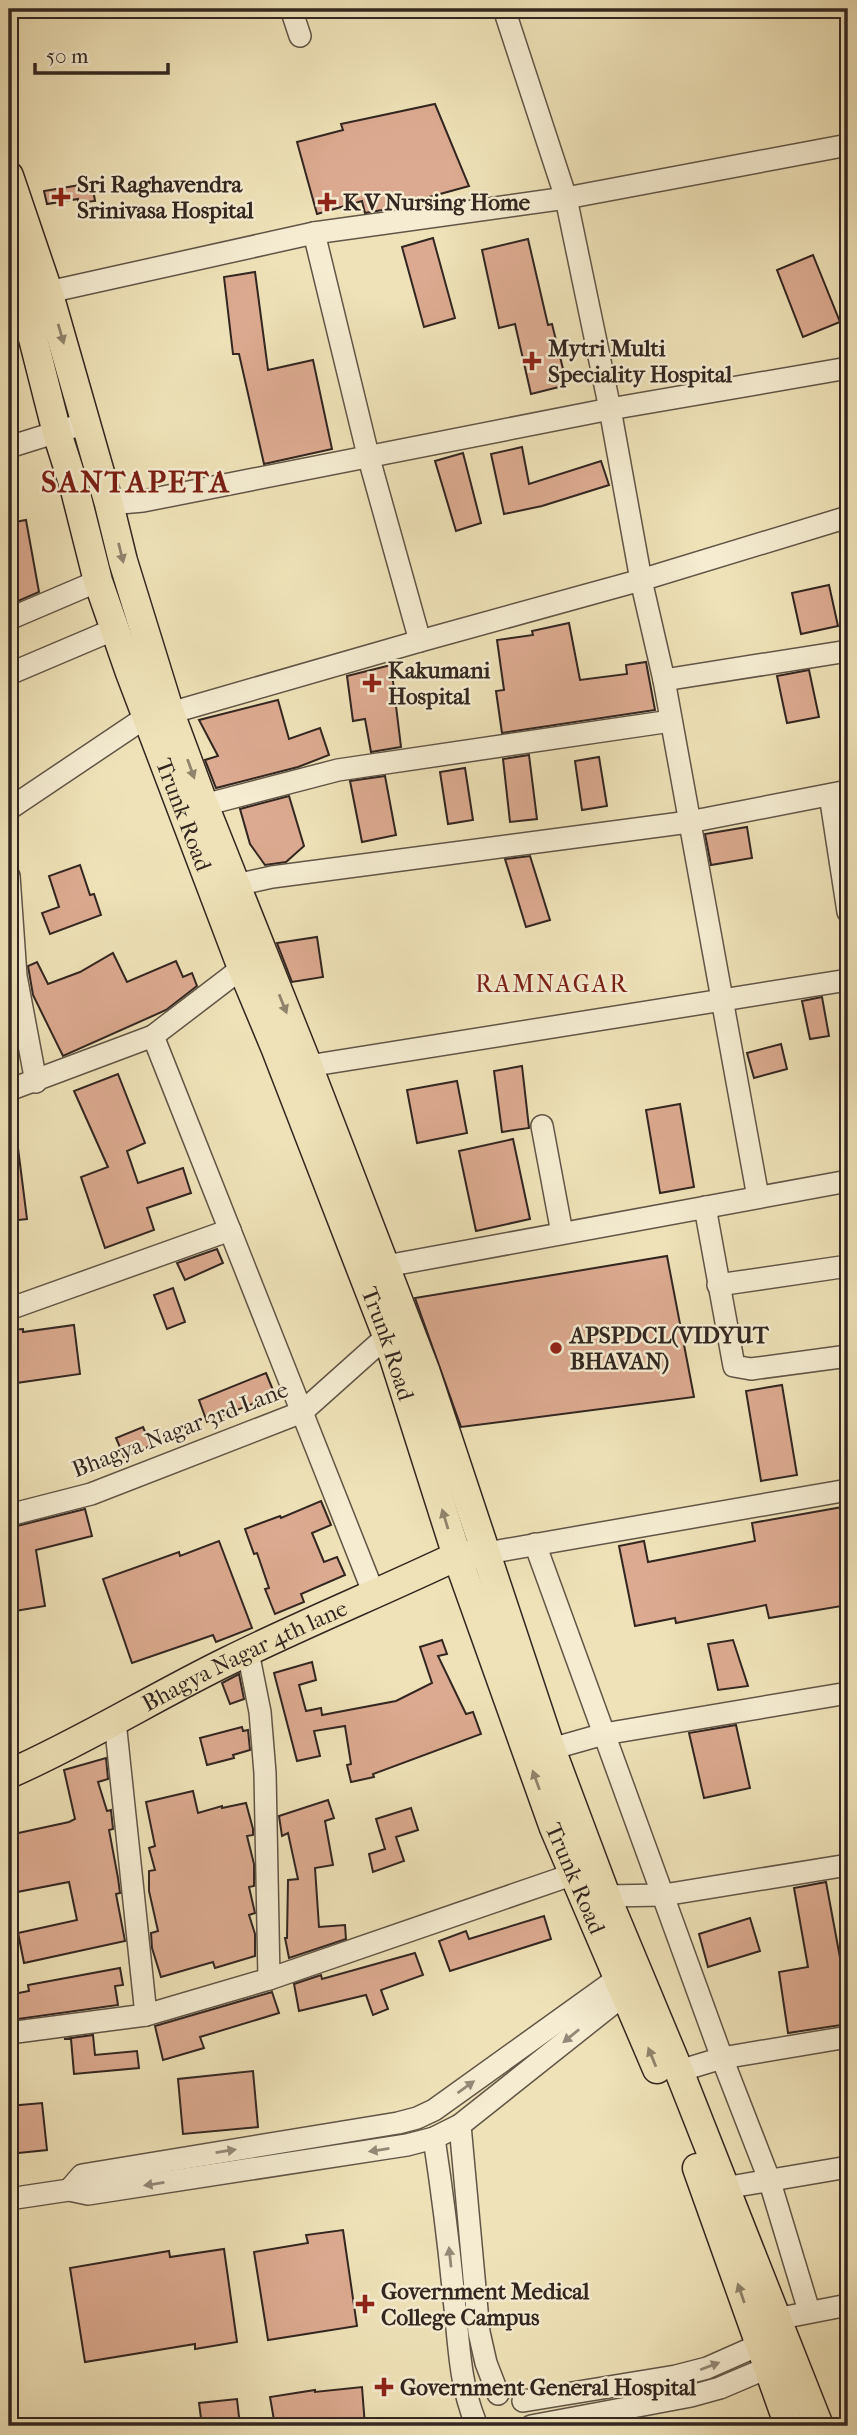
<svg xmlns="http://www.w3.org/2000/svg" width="857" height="2435" font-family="'IM FELL French Canon',serif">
<rect width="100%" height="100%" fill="#efe2b8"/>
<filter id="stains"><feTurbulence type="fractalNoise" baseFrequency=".00286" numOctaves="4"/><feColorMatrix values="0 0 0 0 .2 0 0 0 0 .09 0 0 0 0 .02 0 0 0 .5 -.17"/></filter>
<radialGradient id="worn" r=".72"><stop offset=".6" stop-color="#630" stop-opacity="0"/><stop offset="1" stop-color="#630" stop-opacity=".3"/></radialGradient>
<g fill="#dcaa90" stroke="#322620" stroke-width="2">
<path d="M435,104L469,186L382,210L365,213L362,201L317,214L297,142L343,130L341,124Z"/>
<path d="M92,183L95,201L78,203V199L47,204L44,191Z"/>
<path d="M433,238L455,318L424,327L402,247Z"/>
<path d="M528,239L548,325L552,324L567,385L531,394L515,324L499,328L482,250Z"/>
<path d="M813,255L840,322L803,337L777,270Z"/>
<path d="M255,272L268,370L313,360L332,449L264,464L239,354H233L224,277Z"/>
<path d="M522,447L529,484L601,461L609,485L542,506L504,514L491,454Z"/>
<path d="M463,453L481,523L456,531L435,461Z"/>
<path d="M26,520L39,592L9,605V523Z"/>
<path d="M829,585L838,626L801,634L792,593Z"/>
<path d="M569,623L580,680L627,674L626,665L646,662L655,710L502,733L496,691L504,690L497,640L533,635L532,631Z"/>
<path d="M391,665L401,747L371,752L365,719L353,721L347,676Z"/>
<path d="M809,670L819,717L787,723L777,676Z"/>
<path d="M278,700L289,739L320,728L329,755L298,767L216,788L205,760L218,756L199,720Z"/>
<path d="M529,755L537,819L510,822L503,759Z"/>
<path d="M599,757L607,806L582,810L575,761Z"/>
<path d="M465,768L473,820L448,824L440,772Z"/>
<path d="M385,776L396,835L362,842L350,781Z"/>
<path d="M289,796L304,846L286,862L265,865L250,844L240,809Z"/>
<path d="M747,827L752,858L711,865L705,834Z"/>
<path d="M530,856L550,920L526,927L505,859Z"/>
<path d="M80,865L90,895L94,894L101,915L50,934L42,913L59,907L49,876Z"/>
<path d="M317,937L323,977L292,982L277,943Z"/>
<path d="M113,953L127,982L176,961L183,977L192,973L197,986L166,1010L63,1056L33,995L28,966L37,962L48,984L80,972Z"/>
<path d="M822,997L829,1036L810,1039L802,1001Z"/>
<path d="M781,1044L787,1069L754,1078L747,1053Z"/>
<path d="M522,1066L529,1128L502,1132L494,1071Z"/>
<path d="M118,1074L145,1143L127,1151L138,1183L183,1168L191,1193L147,1208L154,1230L105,1248L81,1177L108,1167L74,1091Z"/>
<path d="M457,1081L467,1133L417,1143L407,1090Z"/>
<path d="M680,1104L694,1187L660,1193L646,1110Z"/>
<path d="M513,1139L530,1219L476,1231L459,1151Z"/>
<path d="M9,1148H18L27,1219L9,1221Z"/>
<path d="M217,1249L223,1263L185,1280L177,1263Z"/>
<path d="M667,1256L694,1397L461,1427L415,1298Z"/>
<path d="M173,1288L185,1322L167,1329L154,1295Z"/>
<path d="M74,1325L80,1374L9,1384V1330L23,1329V1332Z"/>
<path d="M266,1373L275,1395L207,1422L199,1400Z"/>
<path d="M782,1385L797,1475L761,1481L746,1391Z"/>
<path d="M143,1427L151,1446L124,1457L116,1438Z"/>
<path d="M321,1501L331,1525L312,1533L324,1562L337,1557L345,1575L301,1594L304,1602L275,1614L265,1589L269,1588L257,1553L254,1554L245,1529L280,1516L281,1518Z"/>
<path d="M848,1506V1605L769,1618L766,1605L676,1623L675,1618L635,1626L619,1546L644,1541L648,1562L755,1541L752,1523Z"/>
<path d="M85,1509L92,1536L36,1550L45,1606L9,1612V1528Z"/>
<path d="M219,1541L252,1628L216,1642L213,1635L132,1663L103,1579L179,1552L180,1556Z"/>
<path d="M442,1640L447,1654L438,1656L466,1714L473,1712L481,1734L373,1774L374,1777L351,1782L347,1765L351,1764L345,1726L314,1731L320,1756L297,1761L274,1673L312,1662L316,1680L299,1685L306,1711L321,1708L322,1715L396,1701L432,1683L420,1647Z"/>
<path d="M733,1640L748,1686L718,1690L708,1644Z"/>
<path d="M239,1674L244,1699L230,1704L222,1683Z"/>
<path d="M736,1725L750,1788L704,1798L689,1733Z"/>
<path d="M242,1727L243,1731L248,1730L250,1750L233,1755L234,1758L207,1765L200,1738Z"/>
<path d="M106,1758L108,1779L98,1782L107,1811L111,1810L113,1829L109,1830L118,1878L120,1893L116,1894L125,1941L24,1963L18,1933L77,1920L69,1882L17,1892L12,1873L17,1871L9,1835L69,1822L75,1819L64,1770Z"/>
<path d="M193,1791L198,1813L222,1806V1808L246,1803L253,1829V1835L247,1836L254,1864V1886L249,1887L255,1913L249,1915L255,1934V1956L215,1968L213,1962L161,1977L152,1948L151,1933L158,1931L149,1891V1871L155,1870L149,1848L155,1846L146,1802Z"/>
<path d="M328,1800L334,1818L325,1821L333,1865L315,1868L319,1927L345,1925L346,1939L289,1958L285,1938H287L288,1880L298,1879L288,1833L282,1836L279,1816Z"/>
<path d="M411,1808L418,1830L396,1837L404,1861L373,1872L369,1854L385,1849L376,1819Z"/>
<path d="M826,1882L841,1963L848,1962V2024L788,2033L779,1972L808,1967L794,1888Z"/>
<path d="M544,1916L551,1939L450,1971L439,1941L466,1931L469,1939Z"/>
<path d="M750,1918L760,1951L708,1967L699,1934Z"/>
<path d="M415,1953L423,1975L381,1990L388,2009L373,2015L366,1995L299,2011L294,1984L321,1975L322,1979Z"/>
<path d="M120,1968L123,1985L115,1986L118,2005L18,2019L13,1994L29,1991L28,1985Z"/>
<path d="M272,1992L279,2013L200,2037L204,2048L163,2060L155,2026Z"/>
<path d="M93,2035L95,2055L137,2051L139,2068L74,2074L71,2039H64Z"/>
<path d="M253,2071L258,2127L183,2134L178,2079Z"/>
<path d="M42,2103L47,2150L9,2154V2106Z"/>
<path d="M343,2230L357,2326L268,2340L254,2252L308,2243L306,2235Z"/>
<path d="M224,2249L237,2342L195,2349V2344L85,2362L70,2268L169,2251L170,2257Z"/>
<path d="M362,2387L365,2426H275L270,2397L315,2390V2392Z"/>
<path d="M237,2399L240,2426H202L199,2403Z"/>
</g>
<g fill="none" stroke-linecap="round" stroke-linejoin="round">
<defs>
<g id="minor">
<path d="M291,9L300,36"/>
<path d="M504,9L566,198L610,409L641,580L664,680L758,1197"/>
<path d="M314,233L368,455L420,641"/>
<path d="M35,295L314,233L566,198L848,145"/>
<path d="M9,447L86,423"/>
<path d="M109,504L143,501L610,409L848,368"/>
<path d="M9,619L98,581"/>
<path d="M9,674L115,629"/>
<path d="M664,680L848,651"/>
<path d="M170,713L420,641L641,580L848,517"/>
<path d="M830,795L848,912"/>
<path d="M204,805L338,770L671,721"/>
<path d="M9,809L146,717"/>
<path d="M9,876L16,976L36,1082"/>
<path d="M236,885L272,877L689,822L848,791"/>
<path d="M153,1036L374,1594"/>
<path d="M308,1066L848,980"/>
<path d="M9,1090L153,1036L242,968L254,964"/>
<path d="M542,1126L562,1233"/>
<path d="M705,1207L734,1366L751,1369L848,1356"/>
<path d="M386,1266L848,1181"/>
<path d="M718,1285L848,1266"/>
<path d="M9,1309L230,1230"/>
<path d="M9,1515L91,1494L302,1412L387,1336"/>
<path d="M535,1544L722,2058L769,2179L809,2311"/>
<path d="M487,1553L848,1490"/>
<path d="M248,1652L260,1712L265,1773L269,1979"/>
<path d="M115,1721L146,2015"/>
<path d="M551,1749L604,1734L848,1693"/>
<path d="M606,1896L664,1895L848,1865"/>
<path d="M9,2033L146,2015L269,1979L574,1874"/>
<path d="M679,2071L722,2058L848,2037"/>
<path d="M460,2125L479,2332L486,2363L498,2394"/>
<path d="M434,2138C442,2191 449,2245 454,2299C459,2340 459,2382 475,2421"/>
<path d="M724,2188L848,2167"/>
<path d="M69,2190L82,2175L398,2123L417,2118L434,2110L618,1978"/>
<path d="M9,2199L69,2190L88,2194L407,2145L434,2138L460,2125L625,1994"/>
<path d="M776,2319L848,2305"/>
<path d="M523,2401L676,2376L707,2368L759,2345"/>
<path d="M531,2426L691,2396L720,2388L767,2368"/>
</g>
<g id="major">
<path d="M9,176L48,291L109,504L123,561L170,713L204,805L308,1066L425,1370L551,1749L606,1896L679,2071L819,2426"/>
<path id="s1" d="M9,254L23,299L57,433L74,486L98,581L129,670L242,968L275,1047L387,1336L457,1556L554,1828L657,2069"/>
<path id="s2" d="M9,1774C84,1741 154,1697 228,1661C303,1624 381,1592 457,1556L473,1555"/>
<path d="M697,2168L789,2426"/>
</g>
</defs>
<use href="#minor" stroke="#615546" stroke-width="24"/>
<use href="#major" stroke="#322620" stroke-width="31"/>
<use href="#minor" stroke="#f5ecd1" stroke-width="21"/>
<use href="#major" stroke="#efe2b8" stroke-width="28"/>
</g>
<defs><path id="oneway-solid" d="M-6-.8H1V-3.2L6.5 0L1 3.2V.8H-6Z" transform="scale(1.75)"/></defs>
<g fill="#90846c">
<use href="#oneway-solid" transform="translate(61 334) rotate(74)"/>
<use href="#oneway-solid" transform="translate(121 553) rotate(76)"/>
<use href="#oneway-solid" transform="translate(191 769) rotate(70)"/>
<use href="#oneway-solid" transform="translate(283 1004) rotate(68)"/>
<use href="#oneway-solid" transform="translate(445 1519) rotate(-107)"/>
<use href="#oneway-solid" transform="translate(536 1780) rotate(-110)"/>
<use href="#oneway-solid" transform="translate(652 2057) rotate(-112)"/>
<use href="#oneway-solid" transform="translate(741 2293) rotate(-109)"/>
</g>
<g fill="#948978">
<use href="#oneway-solid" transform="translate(571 2036) rotate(141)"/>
<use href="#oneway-solid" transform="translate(466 2087) rotate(-36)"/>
<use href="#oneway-solid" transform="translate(379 2150) rotate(171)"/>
<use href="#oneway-solid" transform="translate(226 2151) rotate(-9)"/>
<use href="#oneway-solid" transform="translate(154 2184) rotate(171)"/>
<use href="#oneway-solid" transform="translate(450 2257) rotate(-96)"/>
<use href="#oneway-solid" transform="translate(710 2366) rotate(-21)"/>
</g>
<g fill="#8f2418" stroke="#f5ecd1" stroke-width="2.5">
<path d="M57.5 186.5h7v7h7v7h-7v7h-7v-7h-7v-7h7z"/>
<path d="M323.5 191.5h7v7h7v7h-7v7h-7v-7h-7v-7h7z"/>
<path d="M528.5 350.5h7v7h7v7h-7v7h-7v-7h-7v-7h7z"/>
<path d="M368.5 672.5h7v7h7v7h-7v7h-7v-7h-7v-7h7z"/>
<circle cx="556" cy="1348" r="7"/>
<path d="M361.5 2293.5h7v7h7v7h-7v7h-7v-7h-7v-7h7z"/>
<path d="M380.5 2376.5h7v7h7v7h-7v7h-7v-7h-7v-7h7z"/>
</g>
<g text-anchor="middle" stroke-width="5" stroke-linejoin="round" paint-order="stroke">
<g font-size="23" font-weight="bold" fill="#322620" stroke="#f5ecd1" text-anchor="start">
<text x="77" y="192">Sri Raghavendra<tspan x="77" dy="26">Srinivasa Hospital</tspan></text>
<text x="343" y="210">K V Nursing Home</text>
<text x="548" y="356">Mytri Multi<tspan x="548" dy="26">Speciality Hospital</tspan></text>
<text x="388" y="678">Kakumani<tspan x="388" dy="26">Hospital</tspan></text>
<text x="570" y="1343">APSPDCL(VIDYUT<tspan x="570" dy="26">BHAVAN)</tspan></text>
<text x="381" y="2299">Government Medical<tspan x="381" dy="26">College Campus</tspan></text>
<text x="400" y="2395">Government General Hospital</text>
</g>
<g font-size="23" fill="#322620" stroke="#f5ecd1">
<text dy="8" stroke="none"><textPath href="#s1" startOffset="588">Trunk Road</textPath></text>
<text dy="8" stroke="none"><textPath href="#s1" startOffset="1155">Trunk Road</textPath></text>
<text transform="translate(180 1429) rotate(-21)" y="8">Bhagya Nagar 3rd Lane</text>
<text dy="8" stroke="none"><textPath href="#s2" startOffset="264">Bhagya Nagar 4th lane</textPath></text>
<text dy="8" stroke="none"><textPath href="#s1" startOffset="1722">Trunk Road</textPath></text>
</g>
<g font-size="24" letter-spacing="2" fill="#7a1f14" stroke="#f5ecd1">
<text x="552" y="992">RAMNAGAR</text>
</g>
<g font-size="30" font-weight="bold" letter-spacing="2" fill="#7a1f14" stroke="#f5ecd1">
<text x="136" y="492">SANTAPETA</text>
</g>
</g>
<rect width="857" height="2435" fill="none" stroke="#efe2b8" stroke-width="35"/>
<rect x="10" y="10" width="836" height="2414" fill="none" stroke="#322620" stroke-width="3.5"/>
<rect x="18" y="18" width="822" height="2400" fill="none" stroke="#322620" stroke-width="2"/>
<path d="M35 63v10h133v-10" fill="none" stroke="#322620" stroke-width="3.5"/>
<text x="46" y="63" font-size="21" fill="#322620" stroke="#f5ecd1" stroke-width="5" paint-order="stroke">50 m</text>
<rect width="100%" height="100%" filter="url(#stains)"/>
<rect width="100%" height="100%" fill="url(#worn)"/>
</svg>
